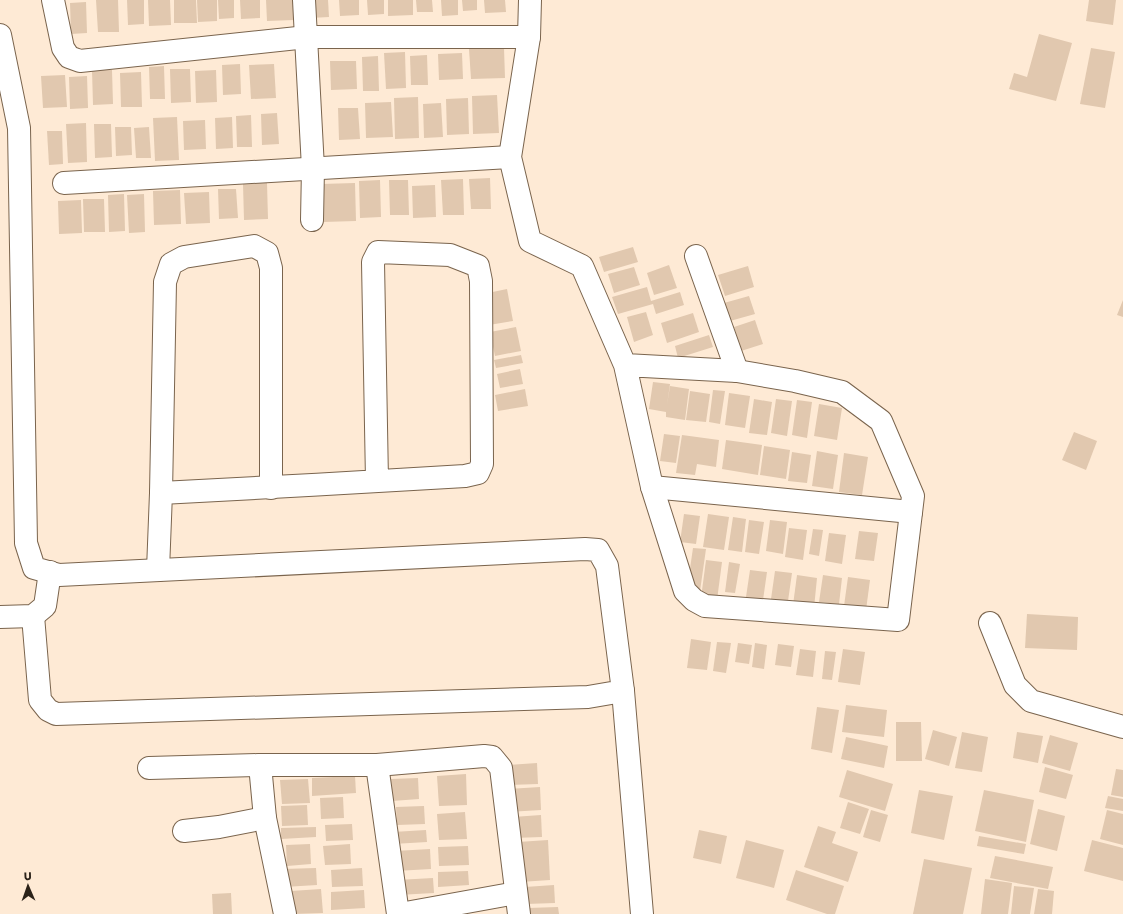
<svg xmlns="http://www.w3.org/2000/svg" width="1123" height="914" font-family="Poppins,sans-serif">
<rect width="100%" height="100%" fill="#feead5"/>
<g fill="#e1c8af">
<path d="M96,0H118L119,32H98Z"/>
<path d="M127,0H144V24L128,25Z"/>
<path d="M148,0H170L171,25L149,26Z"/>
<path d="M174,0H196L197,23H174Z"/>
<path d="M197,0H217V21L198,22Z"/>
<path d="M218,0H234V18L219,19Z"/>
<path d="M240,0H260V18L241,19Z"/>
<path d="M266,0H293L294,20L267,21Z"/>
<path d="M309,0H328L329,17L310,18Z"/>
<path d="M339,0H359V15L340,16Z"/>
<path d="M367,0H384V14L368,15Z"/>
<path d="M388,0H413V15L388,16Z"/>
<path d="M416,0H432L433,12H417Z"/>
<path d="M441,0H458V15L442,16Z"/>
<path d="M462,0H477V10L463,11Z"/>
<path d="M484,0H505L506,12L485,13Z"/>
<path d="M1089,0H1116L1113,25L1086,21Z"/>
<path d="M86,2L87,33L71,34L70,3Z"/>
<path d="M1039,34L1072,43L1056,101L1009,89L1014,73L1027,77Z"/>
<path d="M504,48L505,78L471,79L469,49Z"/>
<path d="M1091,48L1115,52L1105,108L1080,104Z"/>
<path d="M405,52L406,88L386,89L384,53Z"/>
<path d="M462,53L463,79L439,80L438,54Z"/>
<path d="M427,55L428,85H411L410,56Z"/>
<path d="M378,56L379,91H363L362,57Z"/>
<path d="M330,61H356L357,89L331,90Z"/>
<path d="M240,64L241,94L223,95L222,65Z"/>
<path d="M274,64L276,98L251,99L249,65Z"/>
<path d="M164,66L165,99H150L149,67Z"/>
<path d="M170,69H190L191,102L171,103Z"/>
<path d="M92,70H112L113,104L93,105Z"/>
<path d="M216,70L217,102L196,103L195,71Z"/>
<path d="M141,72L142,107H121L120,73Z"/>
<path d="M65,75L67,107L43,108L41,76Z"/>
<path d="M87,76L88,108L70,109L69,77Z"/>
<path d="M497,95L499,133L473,134L472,96Z"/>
<path d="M418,97L419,138L395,139L394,98Z"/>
<path d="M468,98L469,134L447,135L446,99Z"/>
<path d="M391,102L393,137L366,138L365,103Z"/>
<path d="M441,103L443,137L424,138L423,104Z"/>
<path d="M338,108H358L360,139L339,140Z"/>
<path d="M277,113L279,144L262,145L261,114Z"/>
<path d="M251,115L252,147H237L236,116Z"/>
<path d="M177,117L179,160L155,161L153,118Z"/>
<path d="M232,117L233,148L216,149L215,118Z"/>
<path d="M205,120L206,149L184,150L183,121Z"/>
<path d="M86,123L87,162L68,163L66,124Z"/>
<path d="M94,124H111L112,157L95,158Z"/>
<path d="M115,127H131L132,155L116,156Z"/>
<path d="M149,127L151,158H136L134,128Z"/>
<path d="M47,131H62L63,164L49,165Z"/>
<path d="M490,178L491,209H471L469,179Z"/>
<path d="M463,179L464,215H443L441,180Z"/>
<path d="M380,180L381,217L360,218L359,181Z"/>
<path d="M389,180H408L409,215H390Z"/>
<path d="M267,183L268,219L244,220L243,184Z"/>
<path d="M355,183L356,221L323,222L321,184Z"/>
<path d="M435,185L436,217L413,218L412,186Z"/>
<path d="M218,189H236L238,218L219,219Z"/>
<path d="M180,190L181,224L154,225L153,191Z"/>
<path d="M209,192L210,223L186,224L184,193Z"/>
<path d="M124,194L125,231L109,232L108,195Z"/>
<path d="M144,194L145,232L129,233L127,195Z"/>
<path d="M83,199H104L105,232H84Z"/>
<path d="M81,200L82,233L59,234L58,201Z"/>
<path d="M633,247L638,262L604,272L599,257Z"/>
<path d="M669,265L677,288L654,295L647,273Z"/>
<path d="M748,266L754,287L725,296L718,275Z"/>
<path d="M634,267L640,285L614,293L608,274Z"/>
<path d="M647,287L651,301L680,292L684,305L656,314L653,304L618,314L612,297Z"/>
<path d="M507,289L513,321L489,325L483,294Z"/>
<path d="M749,296L755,314L730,321L724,303Z"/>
<path d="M1123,300V317L1117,315Z"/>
<path d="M646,312L653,335L634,342L627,317Z"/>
<path d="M693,313L699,332L667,343L661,323Z"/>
<path d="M755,320L763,344L741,351L734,327Z"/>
<path d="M516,327L521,351L495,356L490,332Z"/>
<path d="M709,335L713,347L678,358L675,346Z"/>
<path d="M521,355L523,363L496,368L494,360Z"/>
<path d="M520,369L523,384L500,388L497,374Z"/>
<path d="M653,382L670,384L667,405L670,386L689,389L685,420L666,417V412L649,409Z"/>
<path d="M525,389L528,406L498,411L495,395Z"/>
<path d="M713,390L725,391L720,424L709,422Z"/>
<path d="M690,391L710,394L706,422L686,420Z"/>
<path d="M729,393L750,396L745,428L725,425Z"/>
<path d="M754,399L772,402L767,435L749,433Z"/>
<path d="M776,399L792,401L787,436L771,433Z"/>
<path d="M797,400L812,402L807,438L792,435Z"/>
<path d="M819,404L842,408L837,440L814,436Z"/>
<path d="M1074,432L1097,441L1086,470L1062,460Z"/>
<path d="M664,434L680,436L676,463L660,461Z"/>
<path d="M682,435L719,440L716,467L697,464L695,475L676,473Z"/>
<path d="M726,440L762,445L758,475L722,469Z"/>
<path d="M764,446L790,450L786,479L760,475Z"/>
<path d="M817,451L838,455L833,489L812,486Z"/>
<path d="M792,452L811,455L807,483L788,481Z"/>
<path d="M844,453L868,457L862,495L839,492Z"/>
<path d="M684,514L700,516L696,544L680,542Z"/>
<path d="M708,514L729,517L724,550L703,547Z"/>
<path d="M733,517L746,519L742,552L728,550Z"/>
<path d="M749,520L764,522L759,554L745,552Z"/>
<path d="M770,520L787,522L783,554L766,551Z"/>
<path d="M789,528L807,530L803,560L785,557Z"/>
<path d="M813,529L823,530L819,556L809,554Z"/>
<path d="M859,531L878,533L874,561L855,559Z"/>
<path d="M829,533L846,535L842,564L825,561Z"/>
<path d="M693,548L706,549L700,591L687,589Z"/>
<path d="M706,560L722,562L717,600L701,598Z"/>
<path d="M729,562L740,564L735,593L725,592Z"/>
<path d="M750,570L767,572L763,600L746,597Z"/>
<path d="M775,571L792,573L788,601L771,599Z"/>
<path d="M797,575L817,578L814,608L793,605Z"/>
<path d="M823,575L842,578L839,604L819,602Z"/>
<path d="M848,577L870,580L866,610L844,606Z"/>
<path d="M1027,614L1078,617L1077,650L1025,648Z"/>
<path d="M691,639L711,642L707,670L687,668Z"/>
<path d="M717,642L731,643L726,673L713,671Z"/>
<path d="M738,643L752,645L749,664L735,662Z"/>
<path d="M755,643L767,645L764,669L752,667Z"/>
<path d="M778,644L794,646L791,667L775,665Z"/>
<path d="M800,649L816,651L813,677L796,675Z"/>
<path d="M843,649L865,652L860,685L838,682Z"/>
<path d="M825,651L836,652L832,680L822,679Z"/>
<path d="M846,705L887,710L884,737L842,732Z"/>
<path d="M817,707L839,710L832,753L811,749Z"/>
<path d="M896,722H921L922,761H896Z"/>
<path d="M933,730L957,737L949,766L925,759Z"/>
<path d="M962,732L988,737L982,772L955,768Z"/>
<path d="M1017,732L1043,736L1038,763L1013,758Z"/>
<path d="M1050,735L1078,743L1070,771L1042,763Z"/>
<path d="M846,737L888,746L884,768L841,759Z"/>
<path d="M537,763L538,784L509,785L508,765Z"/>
<path d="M1045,767L1073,775L1066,799L1039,792Z"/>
<path d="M1116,769L1123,770V797L1111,795Z"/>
<path d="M847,770L893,784L885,811L839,797Z"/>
<path d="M466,774L467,805L439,806L437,776Z"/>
<path d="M355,776L356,793L312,796V778Z"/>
<path d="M418,778L419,799L392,801L391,779Z"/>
<path d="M308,779L310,803L282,804L280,780Z"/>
<path d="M540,787L541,810L508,812L507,789Z"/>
<path d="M919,790L953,796L944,840L911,833Z"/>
<path d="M984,790L1034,800L1026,842L975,831Z"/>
<path d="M1108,796L1123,799V811L1105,808Z"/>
<path d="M343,797L344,818L321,819L320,798Z"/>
<path d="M848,802L869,809L860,834L840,828Z"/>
<path d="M307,805L308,825L282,826L281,806Z"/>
<path d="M424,806L425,824L397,825L396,807Z"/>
<path d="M1038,809L1065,816L1057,851L1030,844Z"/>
<path d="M871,810L888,815L880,842L863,837Z"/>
<path d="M1107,810L1123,814V845L1100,839Z"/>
<path d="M465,812L467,839L439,840L437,814Z"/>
<path d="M541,815L542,837L513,838V817Z"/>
<path d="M352,824L353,840L326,841L325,825Z"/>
<path d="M818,826L836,832L832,843L858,852L848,882L804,867Z"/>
<path d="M316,827V837L281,839V828Z"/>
<path d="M426,830L427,842L393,844V832Z"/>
<path d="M699,830L727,836L721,864L693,858Z"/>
<path d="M979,836L1026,844L1024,854L977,846Z"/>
<path d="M548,840L550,880L520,882L518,842Z"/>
<path d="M746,840L784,850L774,888L736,878Z"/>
<path d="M1092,840L1123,848V881L1084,871Z"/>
<path d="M310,844L311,864L287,866L286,845Z"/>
<path d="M350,844L351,864L325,865L323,846Z"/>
<path d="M468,846L469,865L439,866L438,847Z"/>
<path d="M430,849L431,869L396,871L395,851Z"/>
<path d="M995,856L1053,867L1048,889L990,878Z"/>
<path d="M924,859L972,868L963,914H913Z"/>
<path d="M316,868L317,885L284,887L283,869Z"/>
<path d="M362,868L363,886L332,887L331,870Z"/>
<path d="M796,870L844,886L835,914H827L786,900Z"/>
<path d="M468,871L469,885L438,887V872Z"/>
<path d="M433,878L434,893L398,895L397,880Z"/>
<path d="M985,879L1012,883L1008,914H981Z"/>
<path d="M554,885L555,903L526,904L525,887Z"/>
<path d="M1014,886L1034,888L1030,914H1011Z"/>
<path d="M321,889L323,913L292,914L291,891Z"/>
<path d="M1038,889L1054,891L1052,914H1034Z"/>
<path d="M364,890L365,908L331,910V892Z"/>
<path d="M231,893L232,914H213L212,894Z"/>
<path d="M558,907L559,914H528V908Z"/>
</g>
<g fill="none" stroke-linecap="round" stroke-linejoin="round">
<defs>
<g id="minor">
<path d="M53,0L63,48L69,57L80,61L307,37H529"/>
<path d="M304,0L313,168L312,220"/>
<path d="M530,0L529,37L510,157L530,241L582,266L625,365L652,487L685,591L694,600L705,606L898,620L913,496L881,421L842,392L795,381L737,371L625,365"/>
<path d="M0,35L19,128L26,543L34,568L59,575L585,549L598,550L607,566L623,691L588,697L56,714L48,710L40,700L33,616"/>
<path d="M64,183L510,157"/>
<path d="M696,256L737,371"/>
<path d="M652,487L911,512"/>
<path d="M161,493L165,282L171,264L184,257L254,246L267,253L271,268V488"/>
<path d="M158,570L161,493C262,488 364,482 465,476L478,473L482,464L481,281L478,266L450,255L378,252L373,262L377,481"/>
<path d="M0,617L33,616L45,606L50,572"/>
<path d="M990,623L1015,685L1031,701L1123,727"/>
<path d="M623,691L642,914"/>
<path d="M260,765L265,818L285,914"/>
<path d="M377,765L398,914"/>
<path d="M149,768L260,765H377L484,756L492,757L501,768L519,914"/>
<path d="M184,831L219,827L265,818"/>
<path d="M400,914L516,893"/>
</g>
</defs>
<use href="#minor" stroke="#7a644d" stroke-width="24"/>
<use href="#minor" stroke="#fff" stroke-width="22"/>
</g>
<g transform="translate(28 886) rotate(358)" stroke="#feead5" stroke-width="3" paint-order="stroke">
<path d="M0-3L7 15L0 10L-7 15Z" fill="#2b2219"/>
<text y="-6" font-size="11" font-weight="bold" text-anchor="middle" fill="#2b2219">U</text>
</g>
</svg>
